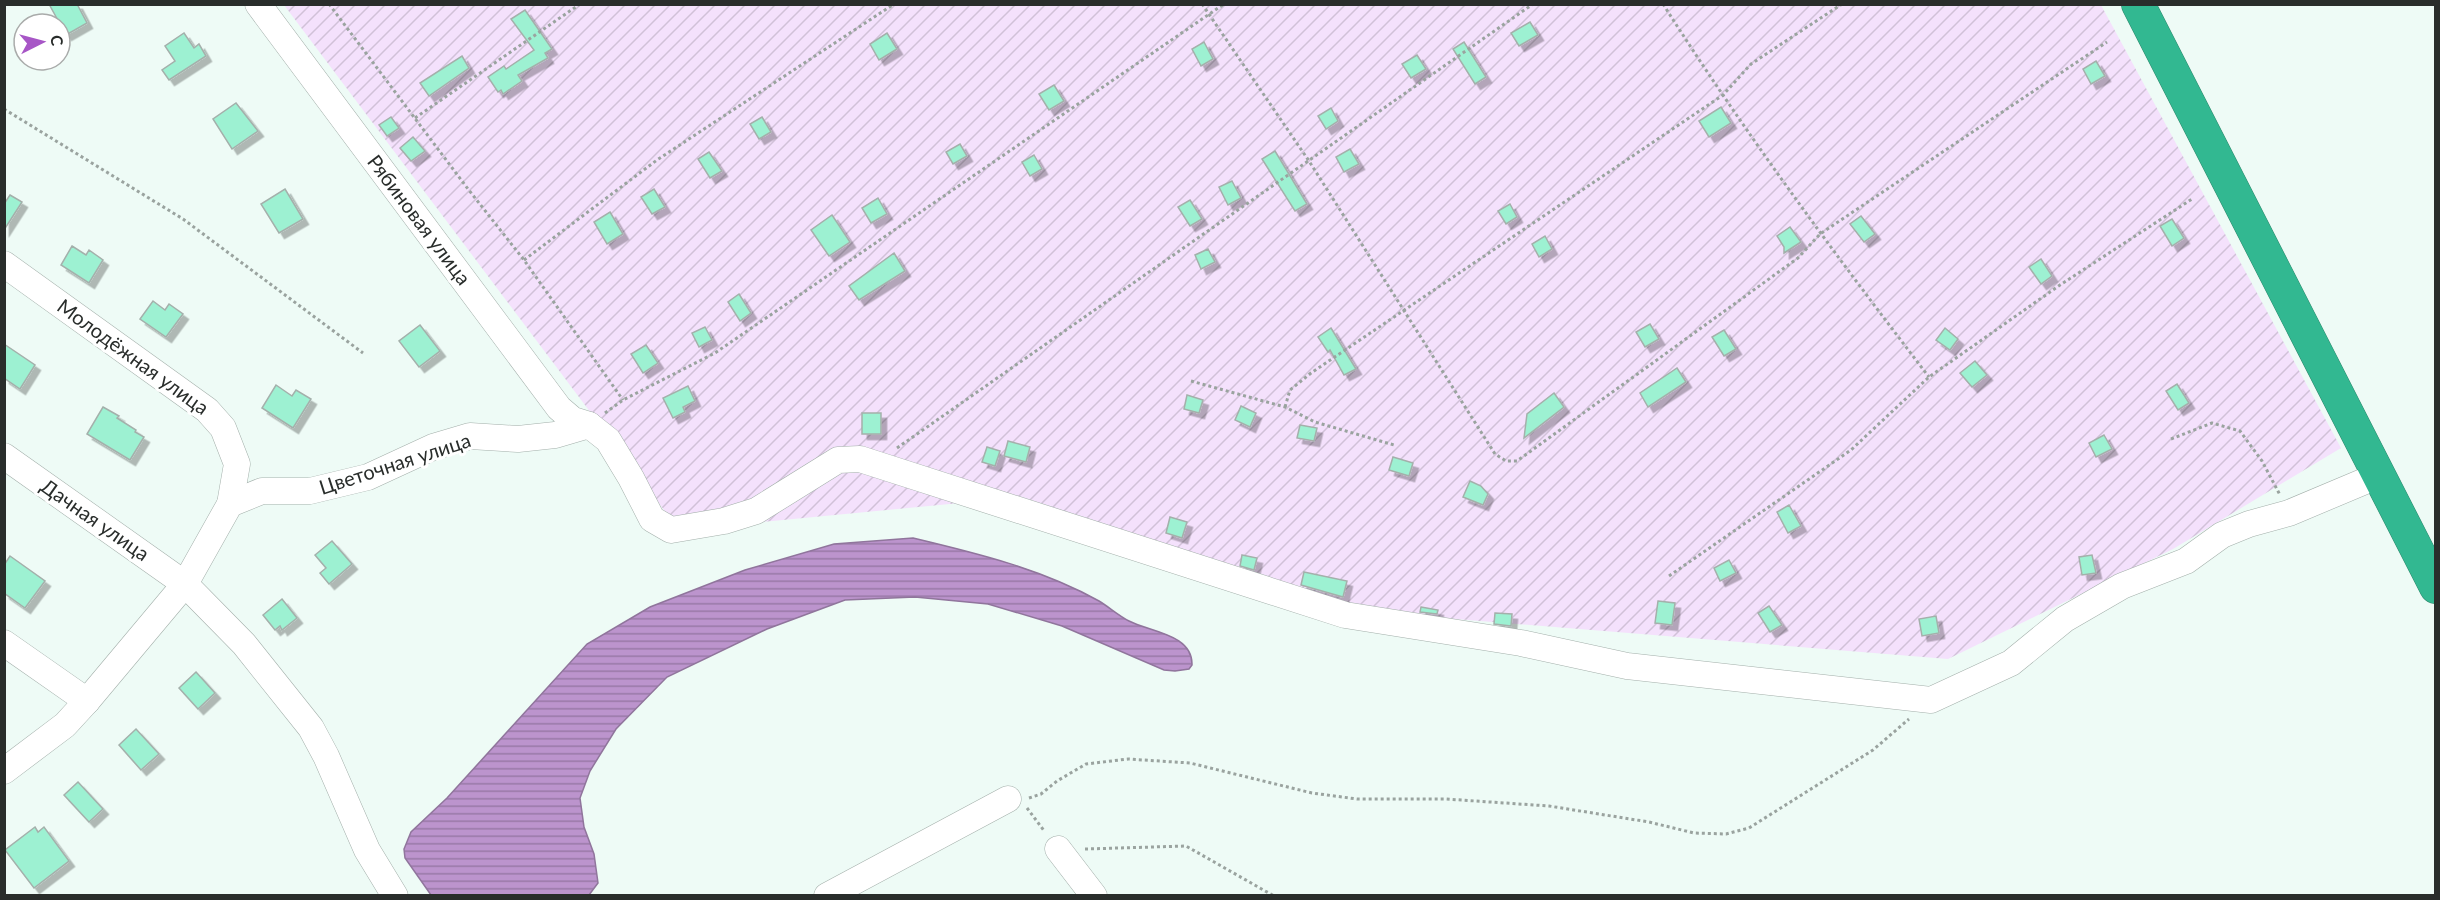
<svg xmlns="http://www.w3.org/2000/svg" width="2440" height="900" font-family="Lato,sans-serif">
<defs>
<pattern id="garden-furrows" width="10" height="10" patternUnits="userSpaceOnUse" patternTransform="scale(1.5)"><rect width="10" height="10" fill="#f4e1fc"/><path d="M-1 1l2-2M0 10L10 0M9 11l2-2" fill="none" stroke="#d1c1d8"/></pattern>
<pattern id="water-rules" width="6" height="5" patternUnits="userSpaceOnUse" patternTransform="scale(1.5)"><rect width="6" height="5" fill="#bc94cd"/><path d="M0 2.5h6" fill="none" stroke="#9979a7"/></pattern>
<filter id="shadow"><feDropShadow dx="5.5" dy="5.5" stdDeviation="0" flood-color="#0004"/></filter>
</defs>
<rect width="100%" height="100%" fill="#eefbf6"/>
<path fill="url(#garden-furrows)" d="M284,5H2101L2341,448L2173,549L1948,659L1358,611L1022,497L679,530Z"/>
<path fill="url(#water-rules)" stroke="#90759c" stroke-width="1.5" d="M913,538C976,553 1042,569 1099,601C1109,607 1119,616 1129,621C1150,632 1193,634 1192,665L1189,669L1175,671L1164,670L1062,626L988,604L915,597L845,600L767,629L667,677L616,729L590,771L580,798L584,827L594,854L598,883L589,895H431L405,858L404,849L411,832L447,798L587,644L650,607L745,570L834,544Z"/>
<g fill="#9df1d2" stroke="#a4b0ab" stroke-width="1.5" filter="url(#shadow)">
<path d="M49,4H77L87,23L66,35Z"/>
<path d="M525,10L552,49L545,53L548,58L518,75L522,81L503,94L501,90L498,92L488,77L504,66L506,69L534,50L511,19Z"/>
<path d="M1530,22L1538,35L1519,46L1511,33Z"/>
<path d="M184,33L194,48L199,44L206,56L169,80L162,70L175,61L165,46Z"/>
<path d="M887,33L897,49L879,60L870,44Z"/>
<path d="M1204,42L1213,59L1201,66L1192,49Z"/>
<path d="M1464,42L1486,77L1475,84L1453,49Z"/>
<path d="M1417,55L1426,69L1411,78L1402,64Z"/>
<path d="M462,56L469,68L429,96L420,83Z"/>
<path d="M2096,61L2105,76L2091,84L2083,69Z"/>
<path d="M1054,85L1064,101L1049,110L1039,94Z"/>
<path d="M236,103L258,131L232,149L213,119Z"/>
<path d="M1721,107L1731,123L1709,137L1699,121Z"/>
<path d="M1331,108L1338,121L1326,129L1318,116Z"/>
<path d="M391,117L399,128L387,136L379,125Z"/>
<path d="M762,117L771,132L759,139L750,124Z"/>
<path d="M413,137L425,151L411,161L400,148Z"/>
<path d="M960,144L967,156L953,164L946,152Z"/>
<path d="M1350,149L1359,164L1344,172L1336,157Z"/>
<path d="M1275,151L1307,204L1295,211L1262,159Z"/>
<path d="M709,152L722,171L710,178L698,159Z"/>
<path d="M1034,155L1042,169L1030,176L1022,162Z"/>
<path d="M1232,181L1241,198L1228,205L1219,187Z"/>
<path d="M285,189L303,219L279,233L261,204Z"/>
<path d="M654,189L665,207L652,214L641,197Z"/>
<path d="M10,195L22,202L4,230V204Z"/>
<path d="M878,198L887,214L871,223L862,208Z"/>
<path d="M1190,200L1202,219L1190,226L1178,207Z"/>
<path d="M1510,204L1517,217L1506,224L1498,211Z"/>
<path d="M610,212L623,234L607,244L594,222Z"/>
<path d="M832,215L850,242L829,256L811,230Z"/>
<path d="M1861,216L1875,234L1864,242L1850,224Z"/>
<path d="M2172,219L2184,238L2172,246L2160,226Z"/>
<path d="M1790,227L1801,242L1784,253V247L1777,236Z"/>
<path d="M1545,236L1552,249L1539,257L1532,244Z"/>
<path d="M72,246L86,255L89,250L103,260L89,283L61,265Z"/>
<path d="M1208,249L1215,262L1201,269L1195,255Z"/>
<path d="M894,253L905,271L859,300L849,286Z"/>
<path d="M2041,259L2052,276L2041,284L2029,267Z"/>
<path d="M739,294L751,313L740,321L728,302Z"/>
<path d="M153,301L165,310L169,304L183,314L166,337L140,319Z"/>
<path d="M1650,324L1659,339L1645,347L1636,332Z"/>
<path d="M420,325L440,351L419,367L399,341Z"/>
<path d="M705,327L712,340L699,347L692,333Z"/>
<path d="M1331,328L1356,369L1344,375L1330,350L1328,352L1318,337Z"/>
<path d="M1945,328L1958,339L1950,350L1936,340Z"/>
<path d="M1724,330L1736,349L1724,356L1712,337Z"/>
<path d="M4,344L35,365L20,389L4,378Z"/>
<path d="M646,345L658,363L643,373L631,354Z"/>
<path d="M1975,361L1987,375L1972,387L1960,373Z"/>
<path d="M1677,368L1686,382L1648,407L1640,393Z"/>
<path d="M2177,384L2189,403L2178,410L2166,391Z"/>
<path d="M276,385L292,396L296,390L311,399L293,428L262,408Z"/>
<path d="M688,386L695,401L683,407L685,412L673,418L663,398Z"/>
<path d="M1554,393L1564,407L1524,438L1527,414Z"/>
<path d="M1187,395L1203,400L1199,413L1184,409Z"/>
<path d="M1241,406L1256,413L1250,427L1235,420Z"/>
<path d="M103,407L119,416L117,418L136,430L135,432L144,437L130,460L87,434Z"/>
<rect x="862" y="413" width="19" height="21"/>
<path d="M1300,425L1317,428L1314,441L1297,438Z"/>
<path d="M2104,435L2112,449L2096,457L2089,443Z"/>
<path d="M1008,441L1030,447L1026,462L1004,456Z"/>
<path d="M987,447L1000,451L995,466L982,462Z"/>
<path d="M1393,457L1413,463L1409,476L1389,470Z"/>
<path d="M1470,481L1481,486L1488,494L1483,505L1463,497Z"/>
<path d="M1789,505L1801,526L1788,533L1777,512Z"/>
<path d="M1170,517L1187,522L1182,538L1166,533Z"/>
<path d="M332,541L352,564L329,584L320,573L326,568L315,555Z"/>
<path d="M1242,555L1257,558L1254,570L1240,566Z"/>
<path d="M2092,555L2096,573L2082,575L2079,557Z"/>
<path d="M10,556L45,581L25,608L4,593V565Z"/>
<path d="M1729,560L1736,573L1720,581L1714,568Z"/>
<path d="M1304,572L1347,581L1343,597L1301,585Z"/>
<path d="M282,599L297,618L282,630L280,626L275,630L263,615Z"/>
<path d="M1658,601L1675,603L1672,625L1655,623Z"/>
<path d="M1769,606L1782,625L1770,632L1758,613Z"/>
<path d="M1421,607L1438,610L1437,614L1420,612Z"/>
<path d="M1495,613L1512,614L1511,626L1494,624Z"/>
<path d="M1936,616L1939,633L1922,636L1919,619Z"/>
<path d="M196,672L215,693L198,709L179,688Z"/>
<path d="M136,729L159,754L141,770L119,745Z"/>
<path d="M78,782L103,809L89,822L64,795Z"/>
<path d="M35,827L38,832L44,827L69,861L34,888L5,850Z"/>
</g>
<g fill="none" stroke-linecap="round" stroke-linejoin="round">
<defs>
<g id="minor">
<path d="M258,4L559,408L573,420L589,425L608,440L631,478L652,519L671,530L724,521L756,511L838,460L860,459L1345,615L1521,643L1627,666L1931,700L2011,663L2065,619L2122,586L2186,561L2222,535L2249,524L2289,513L2377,476"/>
<path d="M4,264L207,410L223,428L237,464L230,504"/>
<path d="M4,456L185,584L244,644L311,728L326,756L367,850L395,896"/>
<path d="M4,643L87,701"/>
<path d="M4,771L65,725L87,701L185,584L230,504L262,491H310L368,477L433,447L470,436L518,439L555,435L589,425"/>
<path d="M1058,849L1094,896"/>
<path d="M827,896L1008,799"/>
</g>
<path id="highway" d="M2138,4L2436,587"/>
</defs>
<use href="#minor" stroke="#a3afaa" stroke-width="27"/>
<use href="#highway" stroke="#2f876d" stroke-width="34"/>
<g stroke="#9aa39f" stroke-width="3" stroke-dasharray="3 3" stroke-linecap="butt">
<path d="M329,4L468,189L524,260L623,400"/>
<path d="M1202,4L1309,161L1495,454L1506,461H1517L1798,258L1820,234L2107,42"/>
<path d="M1663,4C1745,133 1836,256 1929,377"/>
<path d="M4,109L183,219L363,353"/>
<path d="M415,118L580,4"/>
<path d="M524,260L657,160L894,4"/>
<path d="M1191,381L1285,407L1315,422L1394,445"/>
<path d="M1285,407L1290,390L1311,373L1723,95L1751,64L1842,4"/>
<path d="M605,413L623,400L715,353L1224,4"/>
<path d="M2171,439L2212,423L2240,431L2262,461L2280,495"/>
<path d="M897,448L1533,4"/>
<path d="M1669,576L1851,450L1929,377L2060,285L2192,199"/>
<path d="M1029,798L1041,794L1057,781L1086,764L1128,759L1190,763L1312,793L1357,799H1446L1549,806L1649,822L1694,833L1726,834L1749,828L1873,750L1909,719"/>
<path d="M1027,808L1045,832"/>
<path d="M1085,849L1186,846L1274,896"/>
</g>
<use href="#minor" stroke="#fff" stroke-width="26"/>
<use href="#highway" stroke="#32b891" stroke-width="33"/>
</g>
<g text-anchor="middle" stroke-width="6" stroke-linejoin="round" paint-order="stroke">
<g font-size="20" fill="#292d2b" stroke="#fff">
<text transform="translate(419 220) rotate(53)" y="7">Рябиновая улица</text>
<text transform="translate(133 357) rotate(36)" y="7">Молодёжная улица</text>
<text transform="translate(395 464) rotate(-18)" y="7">Цветочная улица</text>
<text transform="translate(95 520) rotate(35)" y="7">Дачная улица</text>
</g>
</g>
<rect width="2440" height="900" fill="none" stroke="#292d2b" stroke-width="12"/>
<g transform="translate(42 42) rotate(84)"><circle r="28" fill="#ffffff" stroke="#a9abaa" stroke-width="1.5"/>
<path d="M0-4.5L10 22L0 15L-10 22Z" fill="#a756c6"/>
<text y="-9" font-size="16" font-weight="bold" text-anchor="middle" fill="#292d2b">С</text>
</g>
</svg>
